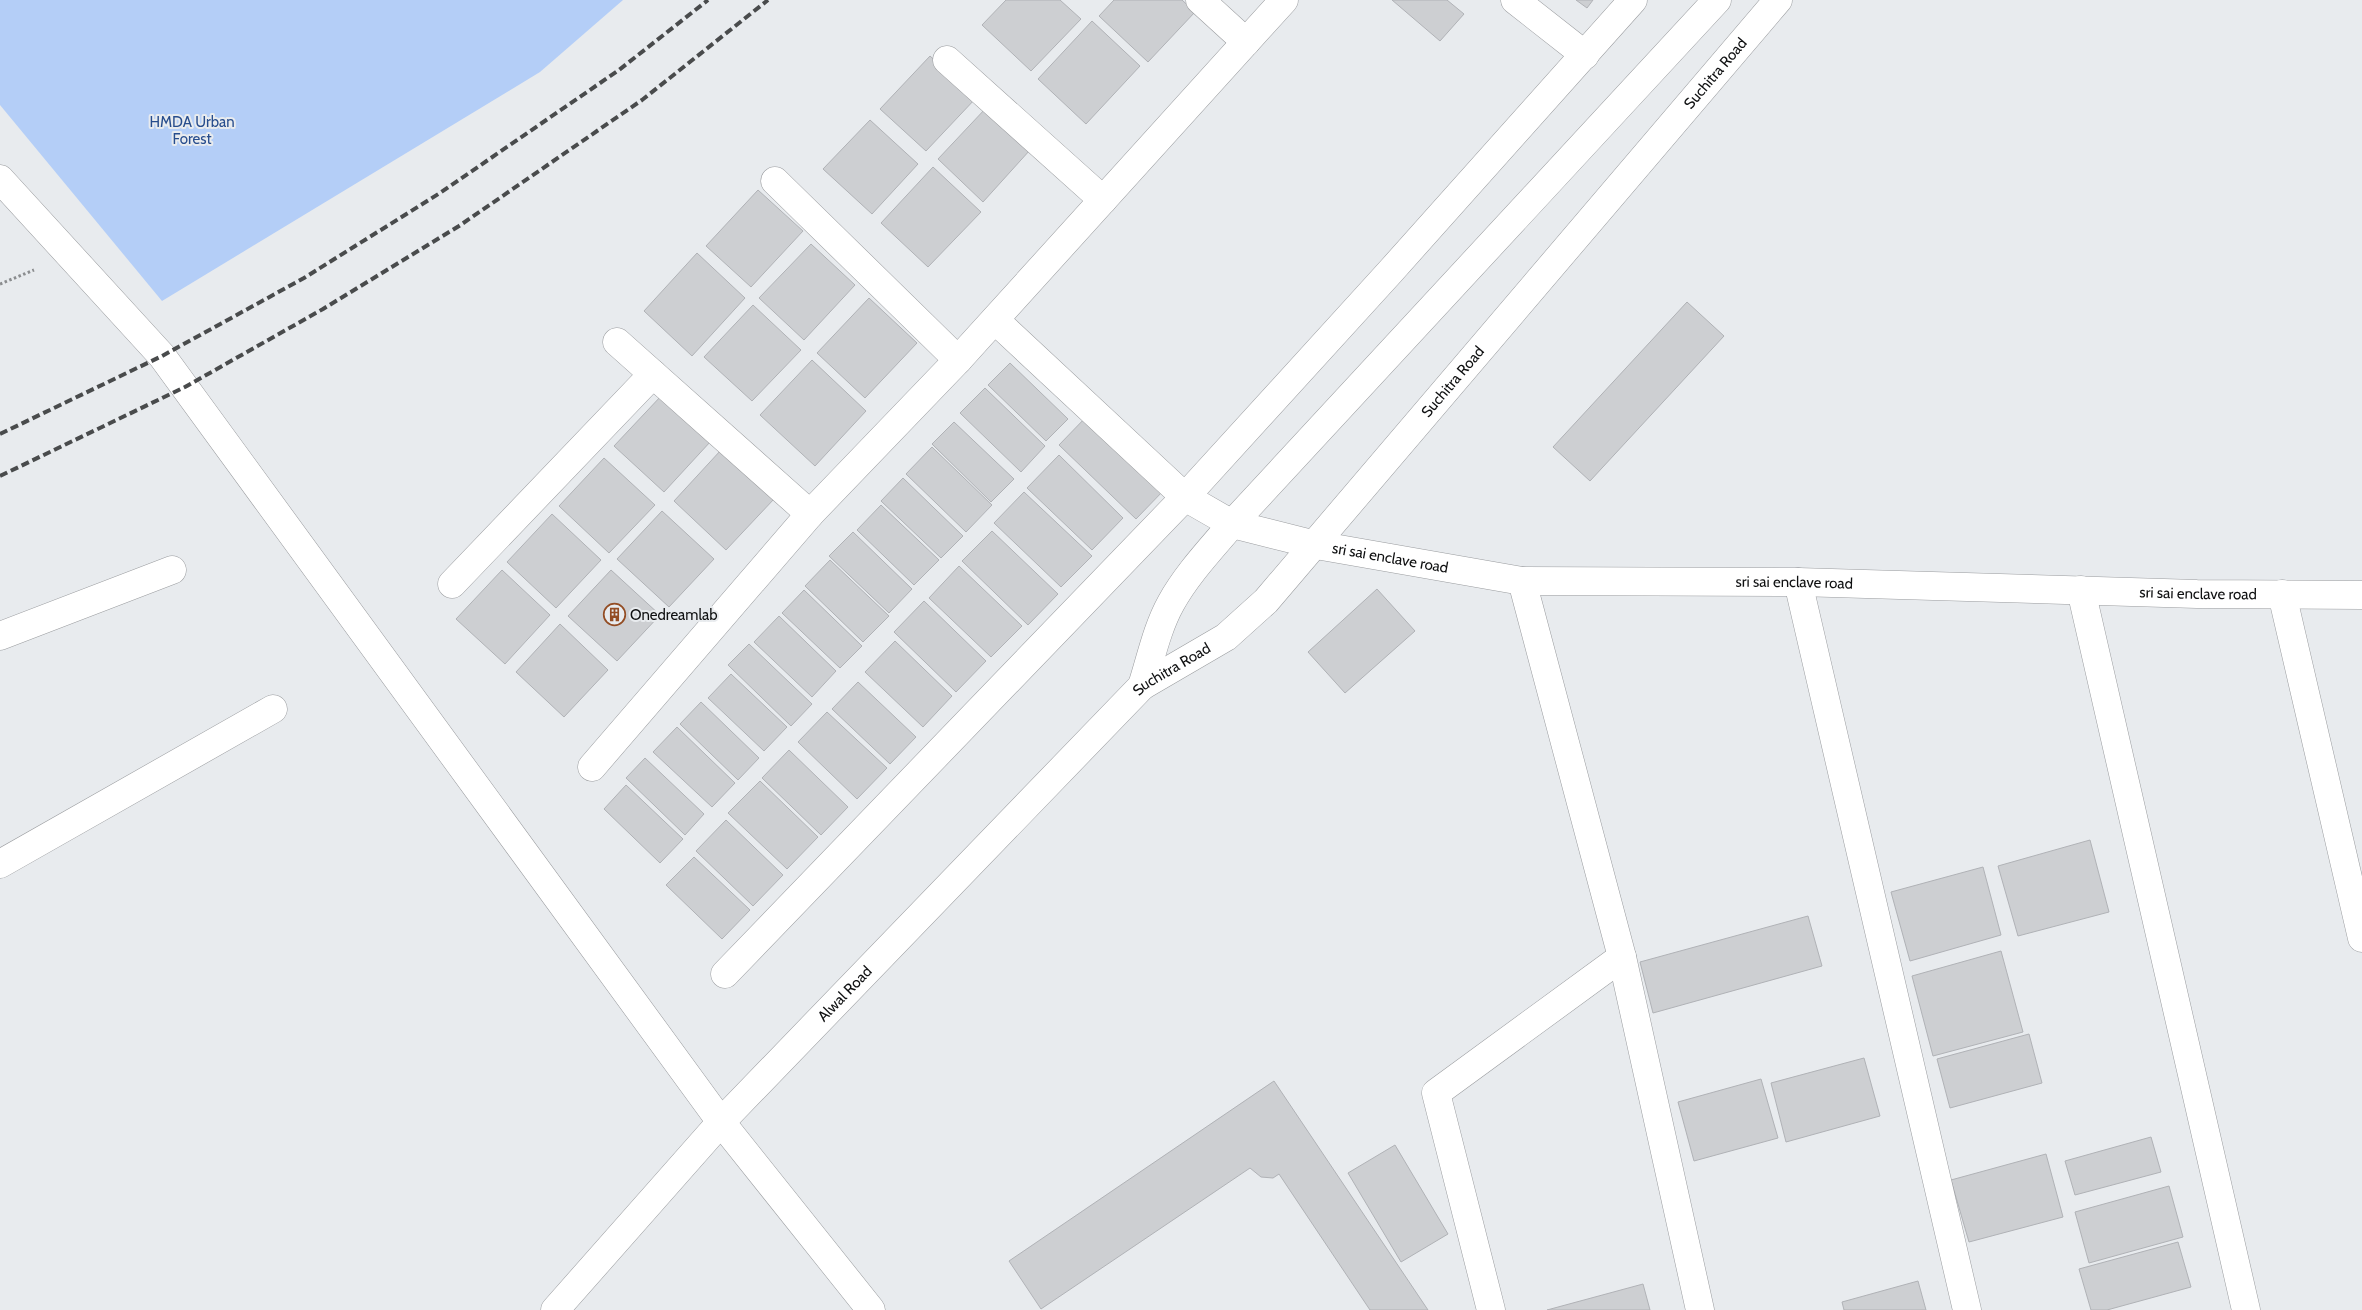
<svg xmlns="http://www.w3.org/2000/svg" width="2362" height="1310" font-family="Cabin,sans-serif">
<rect width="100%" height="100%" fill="#e8ebee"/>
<path fill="#b4cef7" d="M0,0H623L540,72L162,301L0,105Z"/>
<g fill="#cdcfd2" stroke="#b0b2b6">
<path d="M1006,0H1060L1081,19L1031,71L982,25Z"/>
<path d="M1114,0H1182L1195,12L1148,62L1099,16Z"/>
<path d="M1392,0H1447L1464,14L1440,41Z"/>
<path d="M1576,0H1593L1587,8Z"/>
<path d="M1092,21L1140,66L1086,124L1038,79Z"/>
<path d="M930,56L976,98L926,151L880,109Z"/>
<path d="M986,108L1030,150L983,202L938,159Z"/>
<path d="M870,120L918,164L872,214L823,169Z"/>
<path d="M933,167L981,212L928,267L881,223Z"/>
<path d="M758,190L803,231L751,287L706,246Z"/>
<path d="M811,244L855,285L804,340L759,298Z"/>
<path d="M697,253L745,298L692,356L644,311Z"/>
<path d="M869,298L917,343L865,398L817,353Z"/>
<path d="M1687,302L1724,336L1590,481L1553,447Z"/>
<path d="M753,305L801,350L752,401L704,357Z"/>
<path d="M812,360L866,411L815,466L760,415Z"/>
<path d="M1010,363L1068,419L1046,441L988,385Z"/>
<path d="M985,388L1045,446L1021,472L960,413Z"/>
<path d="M662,395L711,441L664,492L614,446Z"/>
<path d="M1088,415L1165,489L1136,519L1059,445Z"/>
<path d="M954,422L1014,479L991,502L932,444Z"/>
<path d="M932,447L992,505L966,532L906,474Z"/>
<path d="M721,450L774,499L726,550L674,501Z"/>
<path d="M1059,455L1123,518L1092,550L1027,488Z"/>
<path d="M604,458L655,505L609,553L559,506Z"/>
<path d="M903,478L963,536L941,558L881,501Z"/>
<path d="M1024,492L1092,556L1061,587L994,523Z"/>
<path d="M881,505L939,560L914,585L857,530Z"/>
<path d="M662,511L714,559L669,607L617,559Z"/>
<path d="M552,514L601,560L556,608L507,562Z"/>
<path d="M992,531L1058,594L1028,625L962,561Z"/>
<path d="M853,532L912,589L889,613L829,556Z"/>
<path d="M830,560L889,616L863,642L805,586Z"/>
<path d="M959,566L1022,626L991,657L929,598Z"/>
<path d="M502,570L550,615L505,664L456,619Z"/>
<path d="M611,570L660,615L617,661L568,616Z"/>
<path d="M1377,589L1415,631L1345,693L1308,652Z"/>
<path d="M804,590L862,646L840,668L782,613Z"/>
<path d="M924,601L986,661L956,692L894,632Z"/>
<path d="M779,616L836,671L812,697L754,642Z"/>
<path d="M560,624L608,670L564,717L516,672Z"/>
<path d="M895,641L952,696L923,727L865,672Z"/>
<path d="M749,644L812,704L791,726L728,665Z"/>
<path d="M731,674L787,727L764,751L708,698Z"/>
<path d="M858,682L916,737L890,764L832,709Z"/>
<path d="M701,702L759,758L738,780L680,724Z"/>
<path d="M827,712L887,768L857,799L798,742Z"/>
<path d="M677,727L735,783L712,807L653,752Z"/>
<path d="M789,750L848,807L821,835L762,778Z"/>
<path d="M645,758L704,814L685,835L626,778Z"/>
<path d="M760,781L818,837L787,869L728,813Z"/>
<path d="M626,785L683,839L660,863L604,809Z"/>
<path d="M726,820L783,875L753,906L696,851Z"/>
<path d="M2090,840L2109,912L2018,936L1998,866Z"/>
<path d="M694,857L750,910L722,939L666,885Z"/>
<path d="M1983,867L2001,935L1910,961L1891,892Z"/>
<path d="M1808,916L1822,966L1653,1013L1640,962Z"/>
<path d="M2001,951L2023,1032L1933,1056L1912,976Z"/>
<path d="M2029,1034L2042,1083L1950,1108L1937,1059Z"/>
<path d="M1864,1058L1880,1116L1786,1142L1771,1083Z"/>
<path d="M1761,1079L1778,1138L1694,1161L1678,1102Z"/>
<path d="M1274,1081L1428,1310H1370L1279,1174L1273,1178L1261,1177L1250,1168L1041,1309L1009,1261Z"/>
<path d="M2151,1137L2161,1172L2075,1195L2065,1161Z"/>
<path d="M1395,1145L1448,1234L1401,1262L1348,1173Z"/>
<path d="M2046,1154L2063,1217L1969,1242L1951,1180Z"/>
<path d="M2169,1186L2183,1237L2089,1263L2075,1212Z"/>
<path d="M2178,1242L2191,1287L2107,1310H2091L2079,1269Z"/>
<path d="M1918,1281L1926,1310H1844L1842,1302Z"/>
<path d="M1643,1284L1650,1310H1547Z"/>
</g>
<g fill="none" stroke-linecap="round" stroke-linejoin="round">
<defs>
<g id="street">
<path d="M1200,0L1246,42"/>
<path d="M1515,0L1585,55"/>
<path d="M947,60L1103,200"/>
<path d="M775,181L958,360"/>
<path d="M995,320L1185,497L1232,524"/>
<path d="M617,342L810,514"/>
<path d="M1522,581L1622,957L1700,1310"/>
<path d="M1798,582L1967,1310"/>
<path d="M452,584L653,374"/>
<path d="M2081,590L2246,1310"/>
<path d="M2282,594L2362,938"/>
<path d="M0,636L172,570"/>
<path d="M592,767L810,514L958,360L1284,0"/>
<path d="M0,864L273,709"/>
<path d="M725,974L1185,497L1390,272L1633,0"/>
<path d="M721,1122L871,1310"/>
<path d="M1491,1310L1436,1093L1622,957"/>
</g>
<g id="secondary">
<path d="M0,179L162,356L721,1122"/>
<path id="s1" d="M1232,524L1316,545L1522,581L1798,582L2197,594L2362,595"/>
<path d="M1142,686C1151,658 1157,628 1171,603C1187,574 1211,549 1232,524L1717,0"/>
<path id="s2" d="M555,1310L721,1122L1142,686L1226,637L1266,601L1778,0"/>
</g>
</defs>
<use href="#street" stroke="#9a9c9f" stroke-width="29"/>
<use href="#secondary" stroke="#9a9c9f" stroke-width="29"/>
<path stroke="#8b8d8f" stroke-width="3" stroke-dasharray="2.5 2.5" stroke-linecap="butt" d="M0,284L34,270"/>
<use href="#street" stroke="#fff" stroke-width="28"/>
<use href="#secondary" stroke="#fff" stroke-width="28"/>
<g stroke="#494b4c" stroke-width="4" stroke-dasharray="8 4" stroke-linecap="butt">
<path d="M0,434L162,356L304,278L440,193L619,70L708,0"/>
<path d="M0,476L185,387L323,309L459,226L642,100L768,0"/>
</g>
</g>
<defs>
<symbol id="building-ring" viewBox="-11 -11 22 22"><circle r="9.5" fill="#e8ebee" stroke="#934d24" stroke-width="1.5"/><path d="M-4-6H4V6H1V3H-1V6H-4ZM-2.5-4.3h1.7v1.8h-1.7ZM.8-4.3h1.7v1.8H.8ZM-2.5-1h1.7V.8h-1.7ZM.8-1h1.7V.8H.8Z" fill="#934d24"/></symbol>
</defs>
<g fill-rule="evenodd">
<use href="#building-ring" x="602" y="602" width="25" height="25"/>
</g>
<g text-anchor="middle" stroke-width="4" stroke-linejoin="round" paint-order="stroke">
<g font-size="15" fill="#0f1011" stroke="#e8ebee">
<text dy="5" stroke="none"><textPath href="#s2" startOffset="1701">Suchitra Road</textPath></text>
<text dy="5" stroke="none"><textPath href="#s2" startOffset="1296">Suchitra Road</textPath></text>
<text dy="5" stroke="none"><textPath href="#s1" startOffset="162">sri sai enclave road</textPath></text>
<text dy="5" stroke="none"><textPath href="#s1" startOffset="568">sri sai enclave road</textPath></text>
<text dy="5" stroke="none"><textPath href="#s1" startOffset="972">sri sai enclave road</textPath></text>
<text dy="5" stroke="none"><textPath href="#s2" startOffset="891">Suchitra Road</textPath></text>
<text dy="5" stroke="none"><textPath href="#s2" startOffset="429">Alwal Road</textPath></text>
</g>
<g font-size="15" fill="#274d8d" stroke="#e8ebee">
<text x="192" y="127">HMDA Urban<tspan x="192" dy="17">Forest</tspan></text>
</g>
<g font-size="15" fill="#0f1011" stroke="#e8ebee" text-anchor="start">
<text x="630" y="620">Onedreamlab</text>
</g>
</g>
</svg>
